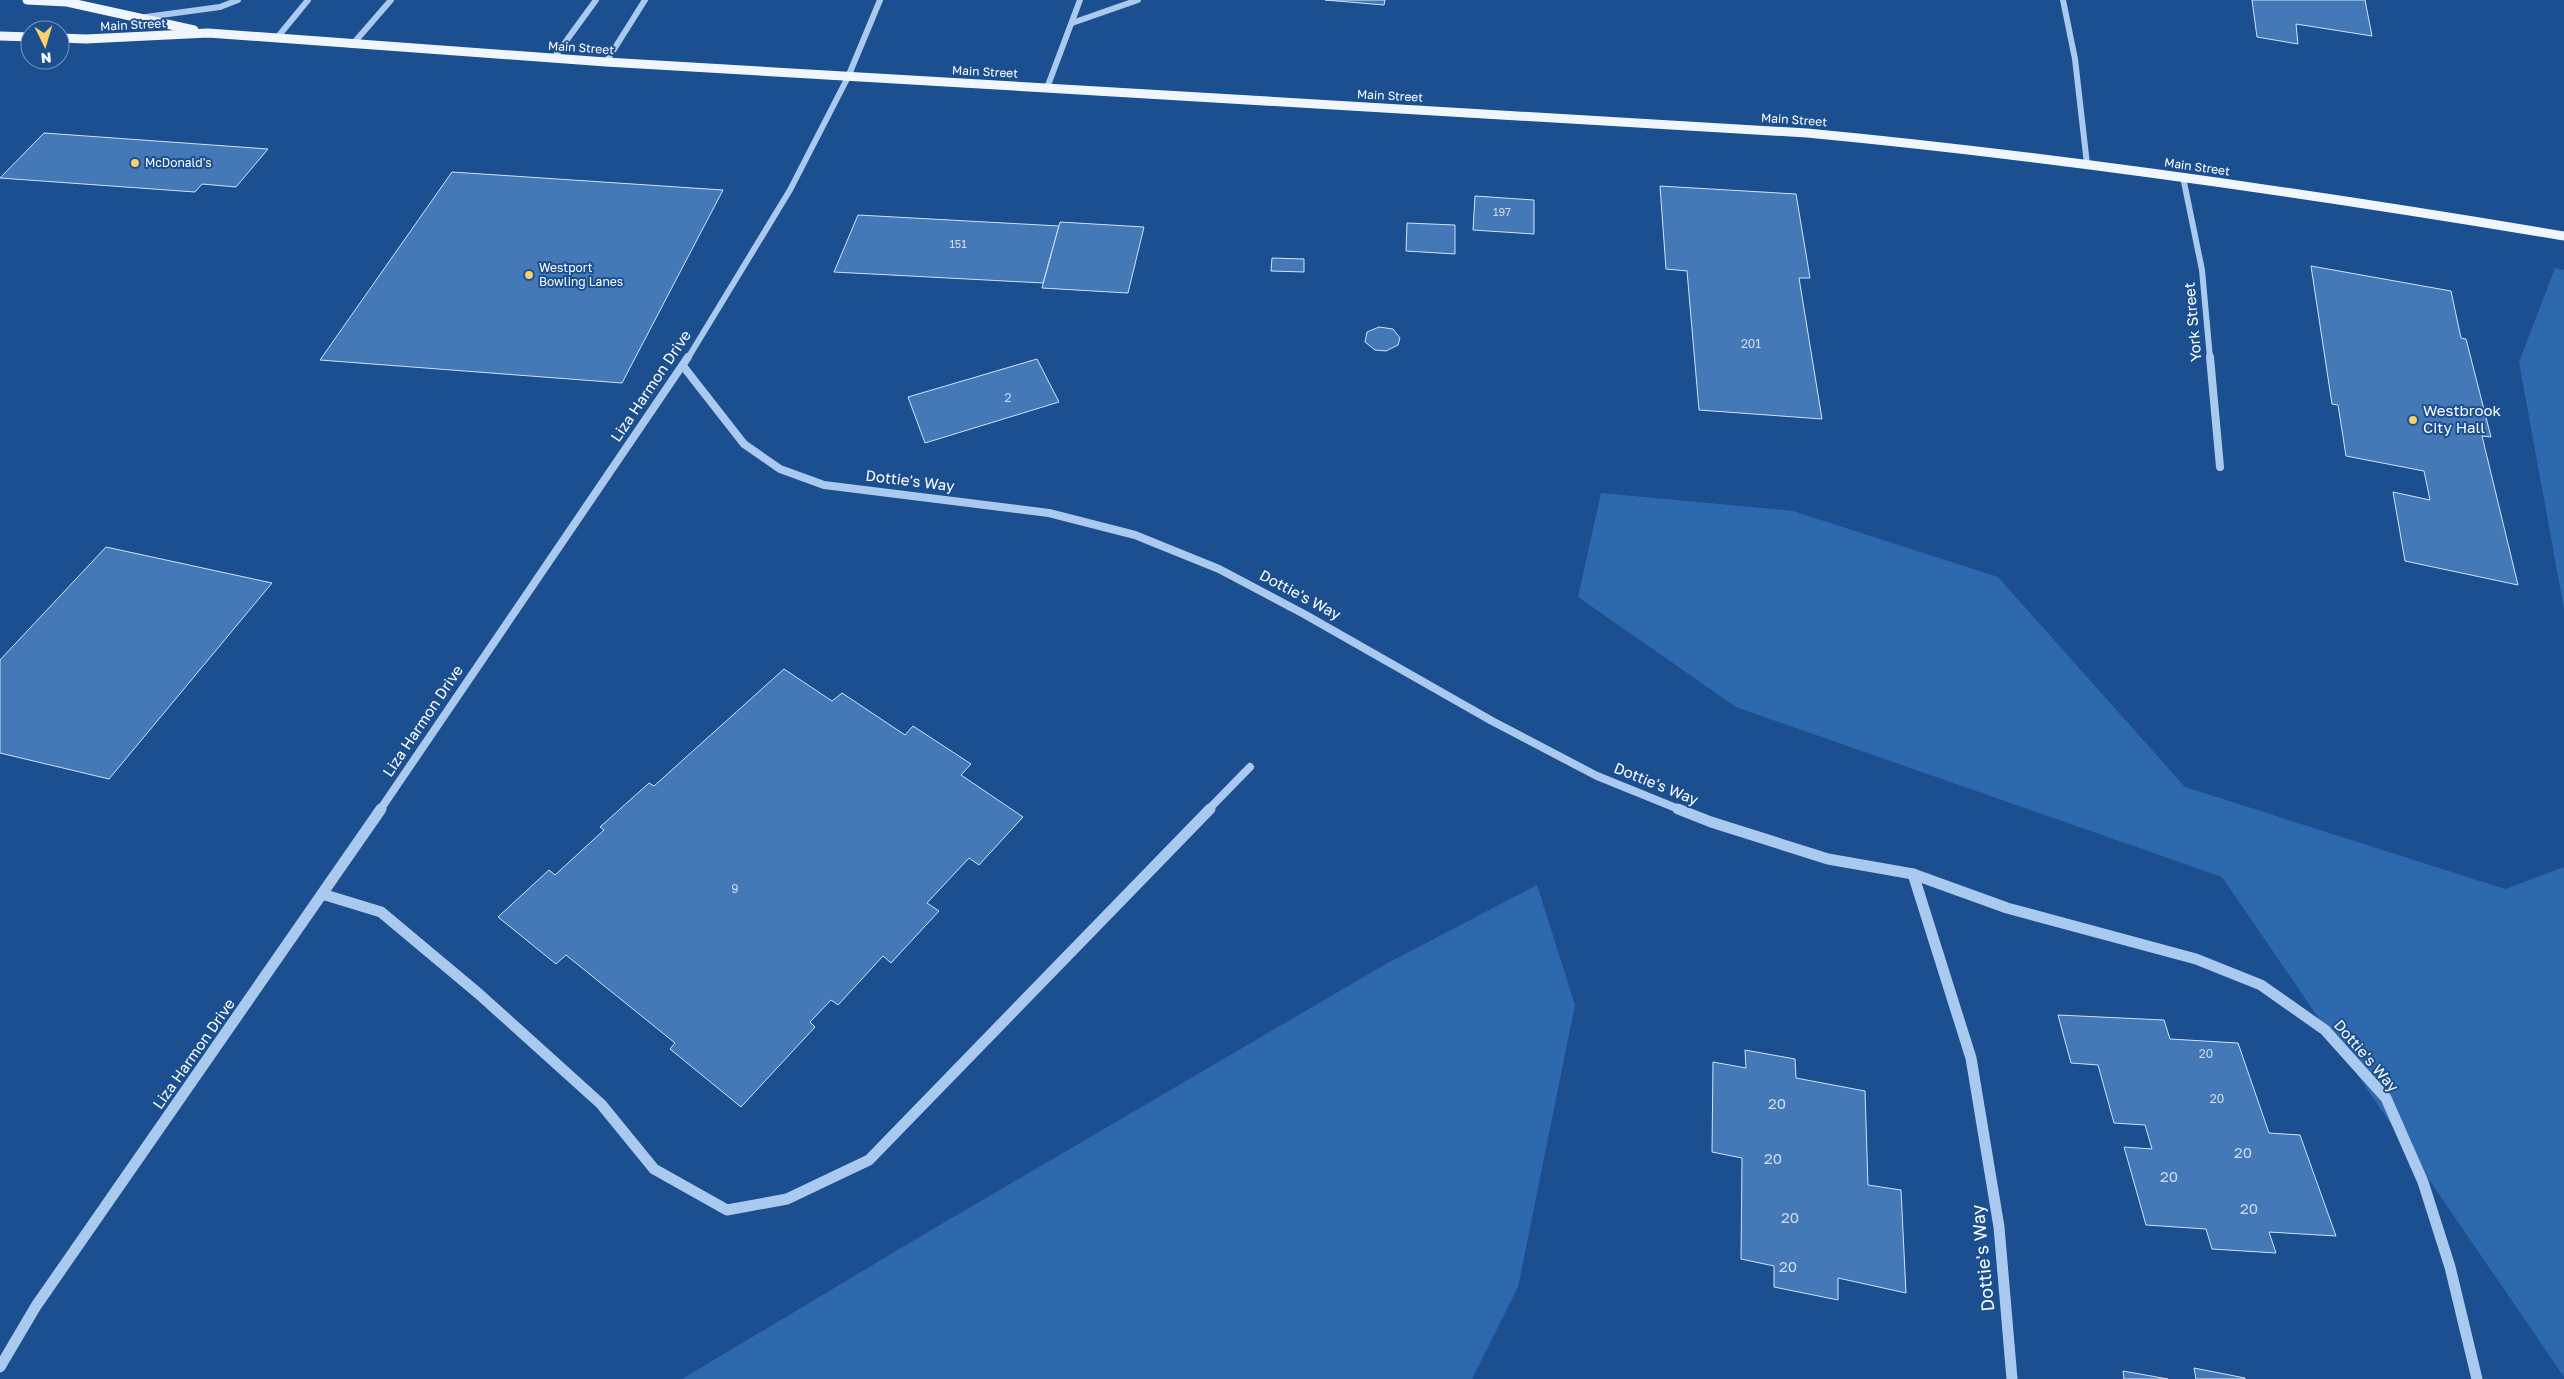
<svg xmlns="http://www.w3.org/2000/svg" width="2564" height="1379" font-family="'Golos Text',sans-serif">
<rect width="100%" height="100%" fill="#1b4f8f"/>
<g fill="#2e69ad">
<path d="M2555,268L2564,270V609L2519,362Z"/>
<path d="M1601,493L1793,511L1998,577L2185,787L2505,889L2564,867V1377L2222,877L1736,707L1578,597Z"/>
<path d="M1537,885L1575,1005L1518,1287L1472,1379H682L916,1239L1384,965Z"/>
</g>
<g fill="#4478b7" stroke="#cfe3fa">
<path d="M1325,0H1385L1384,5Z"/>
<path d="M2252,0H2365L2372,36L2296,24L2298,44L2257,37Z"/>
<path d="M44,133L268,149L236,187L202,184L195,192L0,178Z"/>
<path d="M452,172L723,190L622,383L320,360Z"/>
<path d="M1660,186L1796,194L1810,278H1799L1822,419L1699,410L1687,271L1666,269Z"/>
<path d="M1475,196L1534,200V234L1473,230Z"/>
<path d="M858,215L1059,226L1043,283L834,272Z"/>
<path d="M1060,222L1144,227L1128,293L1042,288Z"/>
<path d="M1407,223L1455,225V254L1406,251Z"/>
<path d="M1272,258L1304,259V272L1271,271Z"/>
<path d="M2311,266L2451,291L2461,338L2466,339L2491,437L2482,436L2518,585L2405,561L2393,492L2430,500L2424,471L2346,456L2338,405L2332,404Z"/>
<path d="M1379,327L1393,329L1400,338L1398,345L1386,351L1375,350L1365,342L1367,332Z"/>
<path d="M1037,359L1059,402L925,443L908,397Z"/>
<path d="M106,547L272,583L109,779L0,753V660Z"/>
<path d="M784,669L832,701L842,693L905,735L913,726L971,764L961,775L1023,817L979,865L969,858L927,903L939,911L891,963L883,956L838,1005L831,1000L810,1022L815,1027L741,1107L670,1049L675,1043L566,955L556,964L498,917L549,870L555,875L604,830L600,827L649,783L654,786Z"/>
<path d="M2058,1015L2164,1020L2170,1039L2238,1043L2269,1133L2300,1135L2336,1236L2269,1232L2276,1253L2212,1249L2206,1229L2146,1225L2124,1147L2152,1149L2145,1125L2114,1123L2098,1065L2071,1063Z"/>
<path d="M1745,1050L1795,1059L1796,1078L1865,1091L1868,1185L1901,1190L1906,1293L1838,1278V1300L1774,1287V1266L1741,1259L1742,1158L1712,1152L1713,1062L1746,1068Z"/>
<path d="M2194,1368L2245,1378V1379H2196Z"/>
<path d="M2123,1371L2168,1379H2124Z"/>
</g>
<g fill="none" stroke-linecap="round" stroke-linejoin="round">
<g stroke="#a9c9ee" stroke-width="6">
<path d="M2063,0L2075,59L2087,164"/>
<path d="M146,17L220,7L238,0"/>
<path d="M1072,23L1138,0"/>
<path d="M276,39L308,0"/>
<path d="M352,45L391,0"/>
<path d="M553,59L596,0"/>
<path d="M606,62L645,0"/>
<path d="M1047,88L1080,0"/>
<path d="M2183,177L2202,270L2210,358"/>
<path d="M688,358L790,190L848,77L880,0"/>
</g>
<g stroke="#a9c9ee" stroke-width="8">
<path d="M2210,357L2220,467"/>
<path d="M683,366L744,444L780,469L824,485L1049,513L1135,535L1219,569L1304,614L1492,721L1597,776L1681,810"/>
<path d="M380,810L688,357"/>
<path d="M1208,810L1250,767"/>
</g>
<g stroke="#a9c9ee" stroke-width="11">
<path d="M1678,809L1711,822L1828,859L1913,874L2007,908L2196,959L2261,985L2325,1030L2386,1098L2423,1182L2450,1267L2477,1379"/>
<path d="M1913,874L1971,1058L1999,1227L2012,1379"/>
<path d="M322,894L381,912L479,994L601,1104L654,1169L727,1210L787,1199L869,1160L1210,809"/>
<path d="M0,1367L36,1306L381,809"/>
</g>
<g stroke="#f0f6ff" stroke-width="9">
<path d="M27,0L67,2L194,30"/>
<path d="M0,36L30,37"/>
<path d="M60,38L86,39L208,33L606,62L1807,133C2061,157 2313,194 2564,236"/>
</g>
</g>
<g fill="#ffd166" stroke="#1b4f8f" stroke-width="2">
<circle cx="135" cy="163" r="5"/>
<circle cx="529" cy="275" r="5"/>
<circle cx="2413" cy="420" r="5"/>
</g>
<g text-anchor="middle" stroke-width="4" stroke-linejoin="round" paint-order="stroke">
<g font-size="11" fill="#d0dded">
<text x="1502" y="216">197</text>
<text x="958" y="248">151</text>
</g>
<g font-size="12" fill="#fff" stroke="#1b4f8f">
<text transform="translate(133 25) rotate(-3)" y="4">Main Street</text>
<text transform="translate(581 48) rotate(4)" y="4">Main Street</text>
<text transform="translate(985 72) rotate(3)" y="4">Main Street</text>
<text transform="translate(1390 96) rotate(3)" y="4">Main Street</text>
<text transform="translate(1794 120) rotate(4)" y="4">Main Street</text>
<text transform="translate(2197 167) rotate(8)" y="4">Main Street</text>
</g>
<g font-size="12" fill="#fff" stroke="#1b4f8f" text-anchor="start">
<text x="145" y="167">McDonald's</text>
<text x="539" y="272">Westport<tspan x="539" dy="14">Bowling Lanes</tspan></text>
</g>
<g font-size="12" fill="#d0dded">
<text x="1751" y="348">201</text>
<text x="1008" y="402">2</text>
<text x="735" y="893">9</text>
<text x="2206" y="1058">20</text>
<text x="2217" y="1103">20</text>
</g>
<g font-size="15" fill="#fff" stroke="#1b4f8f">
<text transform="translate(2193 322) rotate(-95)" y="5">York Street</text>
<text transform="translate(651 386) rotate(-56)" y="5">Liza Harmon Drive</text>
<text transform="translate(910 481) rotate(7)" y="5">Dottie's Way</text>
<text transform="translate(1300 595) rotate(28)" y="5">Dottie's Way</text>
<text transform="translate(423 721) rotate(-56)" y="5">Liza Harmon Drive</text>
<text transform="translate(1656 784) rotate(22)" y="5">Dottie's Way</text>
<text transform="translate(194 1054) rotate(-55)" y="5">Liza Harmon Drive</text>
<text transform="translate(2366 1056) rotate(49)" y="5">Dottie's Way</text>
</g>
<g font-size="15" fill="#fff" stroke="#1b4f8f" text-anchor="start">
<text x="2423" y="416">Westbrook<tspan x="2423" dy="17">City Hall</tspan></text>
</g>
<g font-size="15" fill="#d0dded">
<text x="1777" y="1109">20</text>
<text x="2243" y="1158">20</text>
<text x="1773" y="1164">20</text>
<text x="2169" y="1182">20</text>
<text x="2249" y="1214">20</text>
<text x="1790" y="1223">20</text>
<text x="1788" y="1272">20</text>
</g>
<g font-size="18" fill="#fff" stroke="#1b4f8f">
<text transform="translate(1983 1258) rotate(-96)" y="6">Dottie's Way</text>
</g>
</g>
<g transform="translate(45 45) rotate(175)"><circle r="24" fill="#1b4f8f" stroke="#7695bc"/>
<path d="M0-4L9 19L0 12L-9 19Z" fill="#ffd166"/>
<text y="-8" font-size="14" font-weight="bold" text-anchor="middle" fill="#ffffff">N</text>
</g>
</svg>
